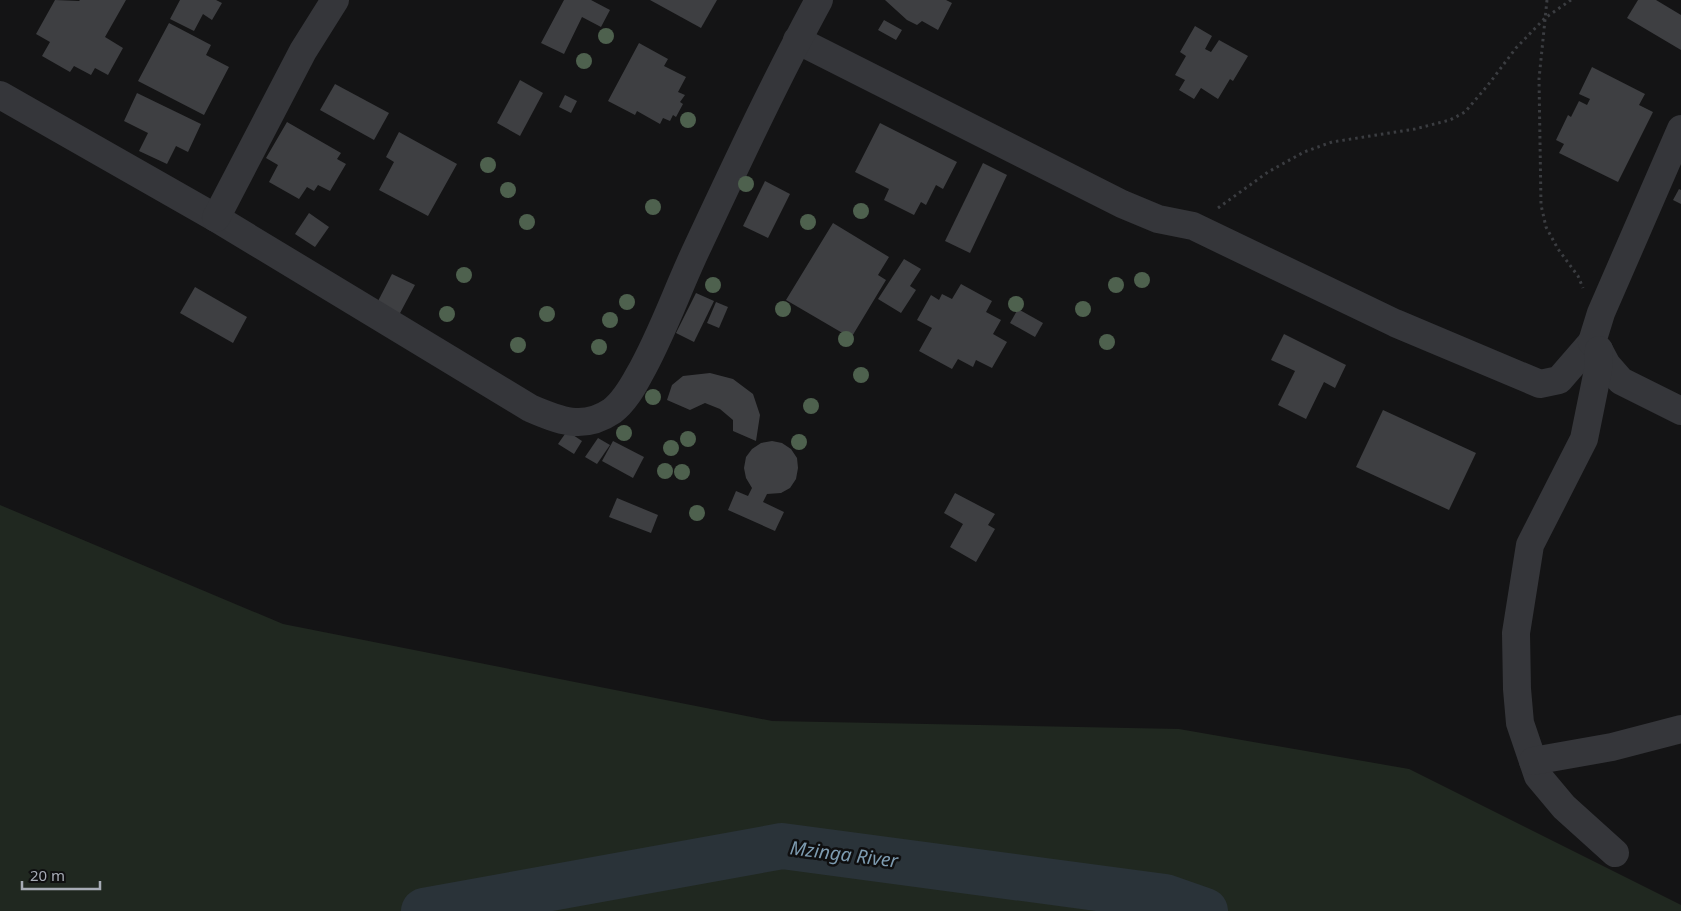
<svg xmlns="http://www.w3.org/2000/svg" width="1681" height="911" font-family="'Noto Sans',sans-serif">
<rect width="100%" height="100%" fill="#141415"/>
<path fill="#202820" d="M0,505L283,624L772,721L1179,729L1409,769L1681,905V911H0Z"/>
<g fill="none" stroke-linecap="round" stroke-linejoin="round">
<path stroke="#2a3339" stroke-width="46" d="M424,911L782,846L1165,897L1205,911"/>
</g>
<g fill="#3e3f42">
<path d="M55,0L79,1L80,0H126L105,37L123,48L108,75L95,68L91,75L74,66L70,72L42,56L50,42L36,34Z"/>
<path d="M180,0H216L222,3L212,20L203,14L194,31L170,19Z"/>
<path d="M564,0H591L610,10L601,27L582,17L564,54L541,43Z"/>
<path d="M650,0H717L701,28Z"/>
<path d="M885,0H946L952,3L938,30L922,21L917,25L907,20Z"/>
<path d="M1638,0H1656L1681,15V50L1627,18Z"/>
<path d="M884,20L902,30L896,40L878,30Z"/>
<path d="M169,23L211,45L206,55L229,67L204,115L138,81Z"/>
<path d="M1195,26L1212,36L1205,49L1211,52L1219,40L1248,56L1233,81L1230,79L1218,99L1201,88L1194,99L1179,90L1185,80L1175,75L1186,56L1180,52Z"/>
<path d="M639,43L668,59L664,66L686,77L678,92L685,95L680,102L683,104L676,117L673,115L670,121L663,118L660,124L637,111L635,115L608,101Z"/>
<path d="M1592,67L1645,94L1639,105L1653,112L1618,182L1559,153L1564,144L1556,140L1568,115L1571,117L1579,101L1587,105L1590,99L1579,94Z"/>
<path d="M520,80L543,93L520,136L497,123Z"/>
<path d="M335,84L389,113L374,140L320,110Z"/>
<path d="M137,93L201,124L188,152L176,146L167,164L139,151L148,133L124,121Z"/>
<path d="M565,95L577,101L571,113L559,107Z"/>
<path d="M287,122L341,153L337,159L346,164L330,191L318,185L314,191L307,187L299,199L269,182L278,165L266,158Z"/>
<path d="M880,123L957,162L943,189L936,185L926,205L921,202L914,215L884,200L889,189L855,172Z"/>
<path d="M399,132L457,164L428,216L379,190L394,162L386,157Z"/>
<path d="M983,163L1007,175L970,253L945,241Z"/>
<path d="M765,181L790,194L768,238L743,226Z"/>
<path d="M1679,189L1681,190V204L1673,200Z"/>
<path d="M309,213L329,227L315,247L295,234Z"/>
<path d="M833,223L889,257L878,275L886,280L851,338L786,300Z"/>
<path d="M904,259L921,269L910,286L916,290L901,313L878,299Z"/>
<path d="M392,274L415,285L399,315L377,303Z"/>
<path d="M961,284L992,301L986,312L1001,320L993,334L1007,342L992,368L976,360L973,367L958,359L952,369L919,351L932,328L917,320L931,295L939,300L942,294L952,299Z"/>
<path d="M195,287L247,317L233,343L180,313Z"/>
<path d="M696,293L714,301L694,342L676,333Z"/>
<path d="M716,302L728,307L719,328L707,323Z"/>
<path d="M1018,309L1043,323L1035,337L1010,323Z"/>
<path d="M1284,334L1346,365L1335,388L1324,382L1306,419L1278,405L1295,371L1271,360Z"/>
<path d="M710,373L733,379L753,394L760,415L756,441L733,431V420L720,409L705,403L690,410L667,400L672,385L683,376Z"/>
<path d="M1383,410L1476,453L1449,510L1356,467Z"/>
<path d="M567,431L582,441L574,454L558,444Z"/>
<path d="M598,438L610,445L597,464L585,457Z"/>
<path d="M613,441L644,457L633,478L602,461Z"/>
<path d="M772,441L782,443L791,449L797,458L798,468L796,479L790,488L781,493L767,494L763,502L784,512L775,531L728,510L736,491L748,496L752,488L746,478L744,468L746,457L752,449L761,443Z"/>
<path d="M955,493L995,514L988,525L995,529L976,562L950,547L963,524L944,513Z"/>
<path d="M617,498L658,515L651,533L609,517Z"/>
</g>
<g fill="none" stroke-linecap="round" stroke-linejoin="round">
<g stroke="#3b3d41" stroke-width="3" stroke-dasharray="2.5 4" stroke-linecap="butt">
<path d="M1547,0L1539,79L1541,205L1546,227L1558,249L1578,276L1583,288"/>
<path d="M1218,208L1268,172L1304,152L1332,142L1415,129L1450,120L1465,112L1488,85L1516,48L1545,18L1571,0"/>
</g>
<g stroke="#35363a" stroke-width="28">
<path d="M797,40L1122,204L1158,219L1193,226L1395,323L1540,384L1559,380L1592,342"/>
<path d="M0,95L216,218L530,408C558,420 583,431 612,411C624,402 632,388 639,375C662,335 677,290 697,248C736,165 775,81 819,0"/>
<path d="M1681,129L1601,313L1592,342L1599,350L1607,365L1621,381L1681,411"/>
<path d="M216,218L303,51L335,0"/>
<path d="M1599,350L1598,370L1584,439L1530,545L1516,633L1517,689L1520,723L1538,776L1564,807L1615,853"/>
<path d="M1533,761L1612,747L1681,729"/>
</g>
</g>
<g fill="#4e614e">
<circle cx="606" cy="36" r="8"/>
<circle cx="584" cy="61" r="8"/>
<circle cx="688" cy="120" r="8"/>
<circle cx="488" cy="165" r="8"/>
<circle cx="746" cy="184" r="8"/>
<circle cx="508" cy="190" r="8"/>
<circle cx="653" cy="207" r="8"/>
<circle cx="861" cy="211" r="8"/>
<circle cx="527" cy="222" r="8"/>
<circle cx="808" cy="222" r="8"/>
<circle cx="464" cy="275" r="8"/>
<circle cx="1142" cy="280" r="8"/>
<circle cx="713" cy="285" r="8"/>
<circle cx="1116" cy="285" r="8"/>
<circle cx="627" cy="302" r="8"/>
<circle cx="1016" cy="304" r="8"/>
<circle cx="783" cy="309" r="8"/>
<circle cx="1083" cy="309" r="8"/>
<circle cx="447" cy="314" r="8"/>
<circle cx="547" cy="314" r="8"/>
<circle cx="610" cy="320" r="8"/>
<circle cx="846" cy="339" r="8"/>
<circle cx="1107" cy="342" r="8"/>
<circle cx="518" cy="345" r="8"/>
<circle cx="599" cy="347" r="8"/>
<circle cx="861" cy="375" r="8"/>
<circle cx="653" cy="397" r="8"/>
<circle cx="811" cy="406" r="8"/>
<circle cx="624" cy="433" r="8"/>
<circle cx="688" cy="439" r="8"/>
<circle cx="799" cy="442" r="8"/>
<circle cx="671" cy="448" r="8"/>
<circle cx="665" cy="471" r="8"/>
<circle cx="682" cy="472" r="8"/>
<circle cx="697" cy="513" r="8"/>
</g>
<g text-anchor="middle" stroke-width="5" stroke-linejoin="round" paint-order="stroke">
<g font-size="19" font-style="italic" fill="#7d9bb0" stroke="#0f0f10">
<text transform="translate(844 854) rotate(7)" y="7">Mzinga River</text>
</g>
</g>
<path d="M22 881v8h78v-8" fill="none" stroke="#a6abb5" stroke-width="2.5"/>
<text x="30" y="881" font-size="15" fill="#a6abb5" stroke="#0f0f10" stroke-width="4" paint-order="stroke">20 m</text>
</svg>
